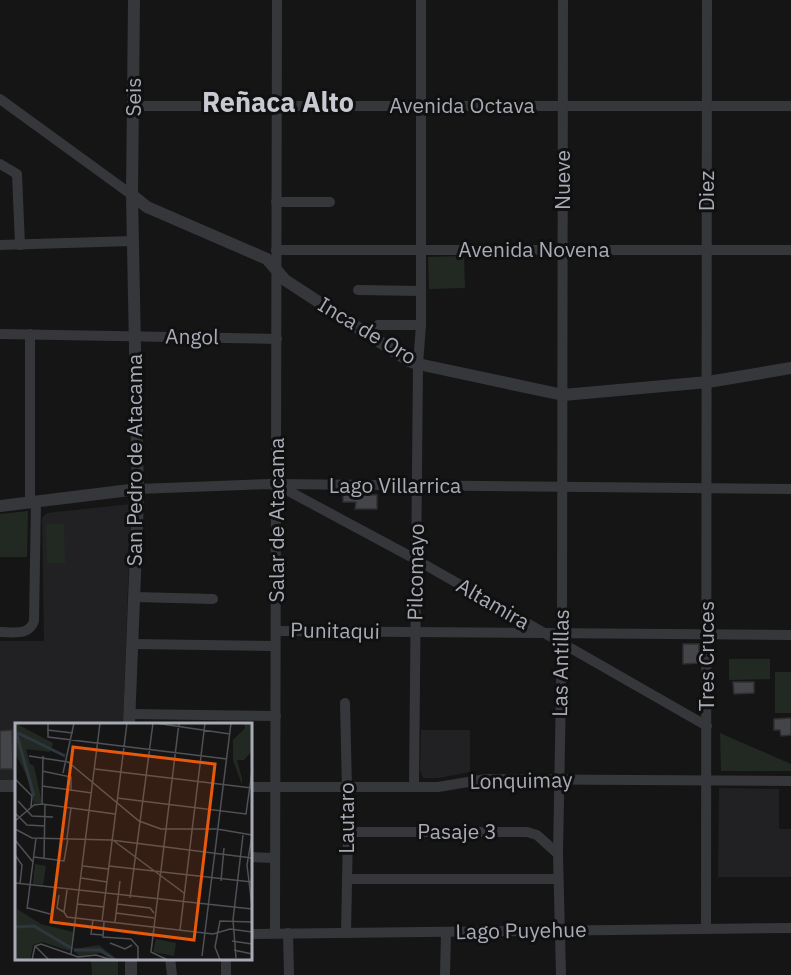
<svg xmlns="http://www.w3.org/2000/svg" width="791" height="975" font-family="'IBM Plex Sans',sans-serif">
<rect width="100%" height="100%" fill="#151516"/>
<g fill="#212123">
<path d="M131,504L123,724H16V781H0V641H44L42,518L47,513Z"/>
<path d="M421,730H470V772L439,778H423L420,770Z"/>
<path d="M719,788L779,789V829H791V877H718Z"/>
</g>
<g fill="#212922">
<path d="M464,256L465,288L429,289L428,257Z"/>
<path d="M28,511L27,557H0V514Z"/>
<path d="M46,524H64L65,563H47Z"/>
<path d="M729,659H770V679L729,680Z"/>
<rect x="775" y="672" width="16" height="41"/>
<path d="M720,733L791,764V771H721Z"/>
<path d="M91,959H118V975H92Z"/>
</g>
<g fill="#444549" stroke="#2f2f32" stroke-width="1.5">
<path d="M343,494L377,495V509H355L356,502H343Z"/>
<path d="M683,644H699V663L683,664Z"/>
<path d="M733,682H754V693L734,694Z"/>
<path d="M791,718V735L781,736L780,730H774V719Z"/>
<path d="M12,730L13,769H0V731Z"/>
</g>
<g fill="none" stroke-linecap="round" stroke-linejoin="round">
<g stroke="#36373b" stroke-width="10">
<path d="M0,99L132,195"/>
<path d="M134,106H791"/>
<path d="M0,164L17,174L20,245"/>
<path d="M276,202H330"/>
<path d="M0,245L133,241"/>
<path d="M276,250H791"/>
<path d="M358,290L421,291"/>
<path d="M378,325H421"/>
<path d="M0,334L277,339"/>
<path d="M281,487L415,559L707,726"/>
<path d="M138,489L269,484L791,489"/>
<path d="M30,502V334"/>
<path d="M135,597L213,599"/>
<path d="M276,631L791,635"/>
<path d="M0,632C14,632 29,636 34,621L36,501"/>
<path d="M133,644L275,646"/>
<path d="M345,703L348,832L346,933"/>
<path d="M130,714L276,716"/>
<path d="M250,787H438L486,779L791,781"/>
<path d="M414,787L418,364L421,325V0"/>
<path d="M348,832H527L537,835L558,854"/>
<path d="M250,857L275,858"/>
<path d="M347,879H558"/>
<path d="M706,929L707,0"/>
<path d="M275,933L277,0"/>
<path d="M288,933L289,975"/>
<path d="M250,934L791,928"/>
<path d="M170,958L172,975"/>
<path d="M226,958V975"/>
<path d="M445,975L446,932"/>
<path d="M561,975L558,854L562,634L563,0"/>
</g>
<g stroke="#36373b" stroke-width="12">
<path d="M132,195L147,207L267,259L285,280L409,361L418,364L563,395L708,382L791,368"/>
<path d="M0,506L138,489"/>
<path d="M129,724L138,500L132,195L134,0"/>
<path d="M0,786H16"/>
<path d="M131,958V975"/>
</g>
</g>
<g text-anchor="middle" stroke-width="6" stroke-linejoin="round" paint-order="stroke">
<g font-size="21" fill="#a8abb6" stroke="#101011">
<text transform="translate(134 97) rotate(-90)" y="7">Seis</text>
<text x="462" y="113">Avenida Octava</text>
<text transform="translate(563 180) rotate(-90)" y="7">Nueve</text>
<text transform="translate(707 191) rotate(-90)" y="7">Diez</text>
<text x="534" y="257">Avenida Novena</text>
<text transform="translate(367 331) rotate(31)" y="7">Inca de Oro</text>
<text transform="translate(192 337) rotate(1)" y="7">Angol</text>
<text transform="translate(135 460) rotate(-90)" y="7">San Pedro de Atacama</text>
<text x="395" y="493">Lago Villarrica</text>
<text transform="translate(277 520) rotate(-90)" y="7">Salar de Atacama</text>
<text transform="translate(416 572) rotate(-89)" y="7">Pilcomayo</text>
<text transform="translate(493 604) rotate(30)" y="7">Altamira</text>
<text transform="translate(335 631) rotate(1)" y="7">Punitaqui</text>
<text transform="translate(707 656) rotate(-90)" y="7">Tres Cruces</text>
<text transform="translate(561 663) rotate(-89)" y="7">Las Antillas</text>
<text transform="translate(521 781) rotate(-1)" y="7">Lonquimay</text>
<text transform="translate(347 818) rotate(-90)" y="7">Lautaro</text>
<text x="457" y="839">Pasaje 3</text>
<text transform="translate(521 931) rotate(-1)" y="7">Lago Puyehue</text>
</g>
<g font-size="27" font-weight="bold" fill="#c8cad2" stroke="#101011">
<text x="278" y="112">Reñaca Alto</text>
</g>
</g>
<g transform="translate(15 723)">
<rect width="237" height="237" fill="#151516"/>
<path d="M0,0L38,20L35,29L11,26L15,41L19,43L27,80L19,81L12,53L0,30ZM229,0H237V28L229,37H222L227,56V62L218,37V17L230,5ZM20,141L31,143L28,162L18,161ZM2,186L26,201L58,209L56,223L59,226L84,222L103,237L86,230L64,233L56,224L55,228L27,219L18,222L15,237H0ZM141,216L161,220L159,233L138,229Z" fill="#212922"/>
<path fill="none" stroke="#2f373e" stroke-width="3" d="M1,9L19,73M1,9L50,33M0,204L19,203L56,225M59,227H85L100,237"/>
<path fill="none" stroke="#505156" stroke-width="1.5" d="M33,0V14L212,36M140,0L215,11M32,7L58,10M14,33L53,39L124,98L146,106H202L237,112M80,46L237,65M27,48L56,54V68M48,50L59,0M0,56L17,73L16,84M27,63L77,70M102,75L231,91L237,48M3,78L17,93L38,94M27,81L28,33M0,90L12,102L30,103M0,98L19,82L27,81L100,91M0,106L17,115L96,117L237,135M237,113L232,142L237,183M52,115L56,85M0,117L18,139M99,118L169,170M0,132L7,142L5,161M19,134L49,138L53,115M29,136L30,81M68,143L93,146M94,143L237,159M66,155L92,159M206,158L209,125M0,160L237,186M52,167L49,189L52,194L198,211L215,206L237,209M44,172L42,185L49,189M115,175L138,0M62,181L89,184M102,181L135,185L139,190M13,185L35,191M12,186L21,115M101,190L139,195M78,197L76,211L88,212M87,198L112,0M89,198L88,214L116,216M100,199L105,158M165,207L190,0M116,216L123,224V237M217,218L237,221M95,220L110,226L117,222M20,223L34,237M219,227L237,231M56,231L85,0M187,233L216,0M221,235L218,197L228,112M17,237L20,223L26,221L63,234L81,232L97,237M153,237L136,229L164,0M205,237L200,224L205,198L237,199"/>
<path fill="#e8590c" fill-opacity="0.15" stroke="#e8590c" stroke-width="3" d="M58,24L200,41L179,217L36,199Z"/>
<rect width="237" height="237" fill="none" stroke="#a8abb6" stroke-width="3"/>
</g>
</svg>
